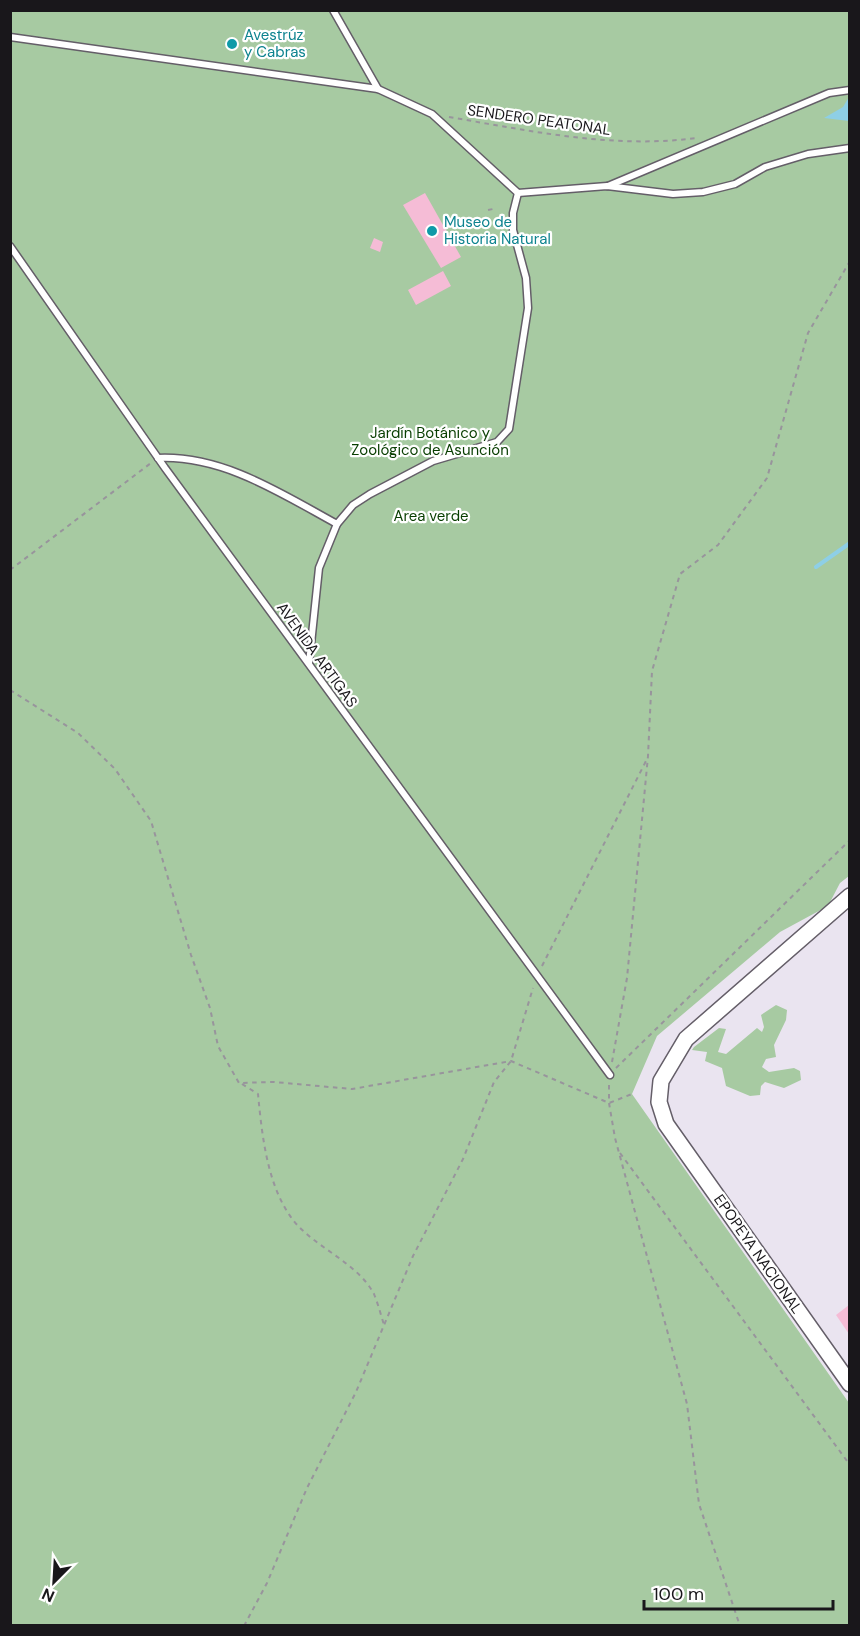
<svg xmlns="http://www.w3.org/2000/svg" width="860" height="1636" font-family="'DM Sans',sans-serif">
<rect width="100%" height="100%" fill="#eae4f0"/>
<g fill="#a7caa2">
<path d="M11,11H849V876L840,883L828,906L780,932L657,1036L632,1094L849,1403V1625L11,1626Z"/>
<path d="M776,1005L787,1010L786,1020L774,1045L776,1057L766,1059L762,1067L769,1072L794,1068L800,1071L801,1080L784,1088L765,1082L761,1086L760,1095L750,1096L726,1086L722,1068L705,1061L707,1052L692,1050L694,1047L719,1028L726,1029L718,1052L726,1054L757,1028L762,1032L764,1027L761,1015Z"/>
</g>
<path fill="#8ecfe6" d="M849,97V121L824,118L843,107Z"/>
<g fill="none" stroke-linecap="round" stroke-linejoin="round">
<path stroke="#8ecfe6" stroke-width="4" d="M816,567L850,543"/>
</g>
<g fill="#f5bcd6">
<path d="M425,193L461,257L441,268L403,205Z"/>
<path d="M374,238L383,242L380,252L370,248Z"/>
<path d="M443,271L451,286L416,305L408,290Z"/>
<path d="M849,1305V1334L836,1315Z"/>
</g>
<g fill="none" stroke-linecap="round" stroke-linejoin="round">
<defs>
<g id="service">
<path d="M333,10L378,89"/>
<path d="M10,37L378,89L432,114L518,193"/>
<path d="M608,186L829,93L850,90"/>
<path d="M518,193L607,186L673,194L703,192L735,184L765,167L808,154L850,148"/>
<path d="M10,246L165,468L610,1075"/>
<path d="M158,458C223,455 282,494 337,524"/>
<path d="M309,663L319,568L337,524L353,505L370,494L433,461L497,442L509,429L528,308L526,278L513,230V213L518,193"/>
</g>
<path id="tertiary" d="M850,896L686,1039L661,1081L659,1102L666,1124L850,1384"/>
</defs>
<use href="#service" stroke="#645e68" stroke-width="9"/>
<use href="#tertiary" stroke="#645e68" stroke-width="18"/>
<g stroke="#98949c" stroke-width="2" stroke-dasharray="4.5 4.5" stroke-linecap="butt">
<path d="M449,117C531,131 613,149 696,138"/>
<path d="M488,210L493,209"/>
<path d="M10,570L151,463"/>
<path d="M10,690L78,733L115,769L151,821L191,955L210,1008L218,1046L239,1083L274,1082L352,1089L511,1061L609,1103L632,1094"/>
<path d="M542,966L647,759"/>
<path d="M612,1062L627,978L648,756L652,671L680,574L718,545L767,478L808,333L850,261"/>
<path d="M616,1068L850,840"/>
<path d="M242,1084L258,1094C262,1135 267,1186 293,1220C315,1248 357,1262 374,1294C378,1304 381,1315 384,1325"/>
<path d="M609,1085V1103L615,1138L687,1404L699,1504L740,1626"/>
<path d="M620,1153L850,1465"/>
<path d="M244,1626L267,1583L307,1488L356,1392L413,1256L463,1159L494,1082L511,1061L533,988"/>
</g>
<use href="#service" stroke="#fff" stroke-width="6"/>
<use href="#tertiary" stroke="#fff" stroke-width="15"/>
</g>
<g fill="#0f9aa8" stroke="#fff" stroke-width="2">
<circle cx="232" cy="44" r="6"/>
<circle cx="432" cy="231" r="6"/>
</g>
<g text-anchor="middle" stroke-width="4.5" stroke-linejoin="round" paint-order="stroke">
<g font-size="15" fill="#0d838f" stroke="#fff" text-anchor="start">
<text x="244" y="40">Avestrúz<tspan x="244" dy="17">y Cabras</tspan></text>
<text x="444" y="227">Museo de<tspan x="444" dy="17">Historia Natural</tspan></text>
</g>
<g font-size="15" fill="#19171b" stroke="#fff">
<text transform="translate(539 120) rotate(8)" y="5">SENDERO PEATONAL</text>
<text transform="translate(317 655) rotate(54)" y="5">AVENIDA ARTIGAS</text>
<text transform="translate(758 1254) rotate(55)" y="5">EPOPEYA NACIONAL</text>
</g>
<g font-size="15" fill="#083e01" stroke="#fff">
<text x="430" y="438">Jardín Botánico y<tspan x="430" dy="17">Zoológico de Asunción</tspan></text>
<text x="431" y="521">Area verde</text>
</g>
</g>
<rect width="860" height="1636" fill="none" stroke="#19171b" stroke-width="24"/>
<g transform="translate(54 1582) rotate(204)" stroke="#ffffff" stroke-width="4.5" paint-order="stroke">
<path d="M0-4.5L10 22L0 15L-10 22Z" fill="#19171b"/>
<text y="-9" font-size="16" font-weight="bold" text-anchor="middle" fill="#19171b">N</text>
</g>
<path d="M644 1600v9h189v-9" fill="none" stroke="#19171b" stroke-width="3"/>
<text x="653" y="1600" font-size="18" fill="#19171b" stroke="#ffffff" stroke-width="4.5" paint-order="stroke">100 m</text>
</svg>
